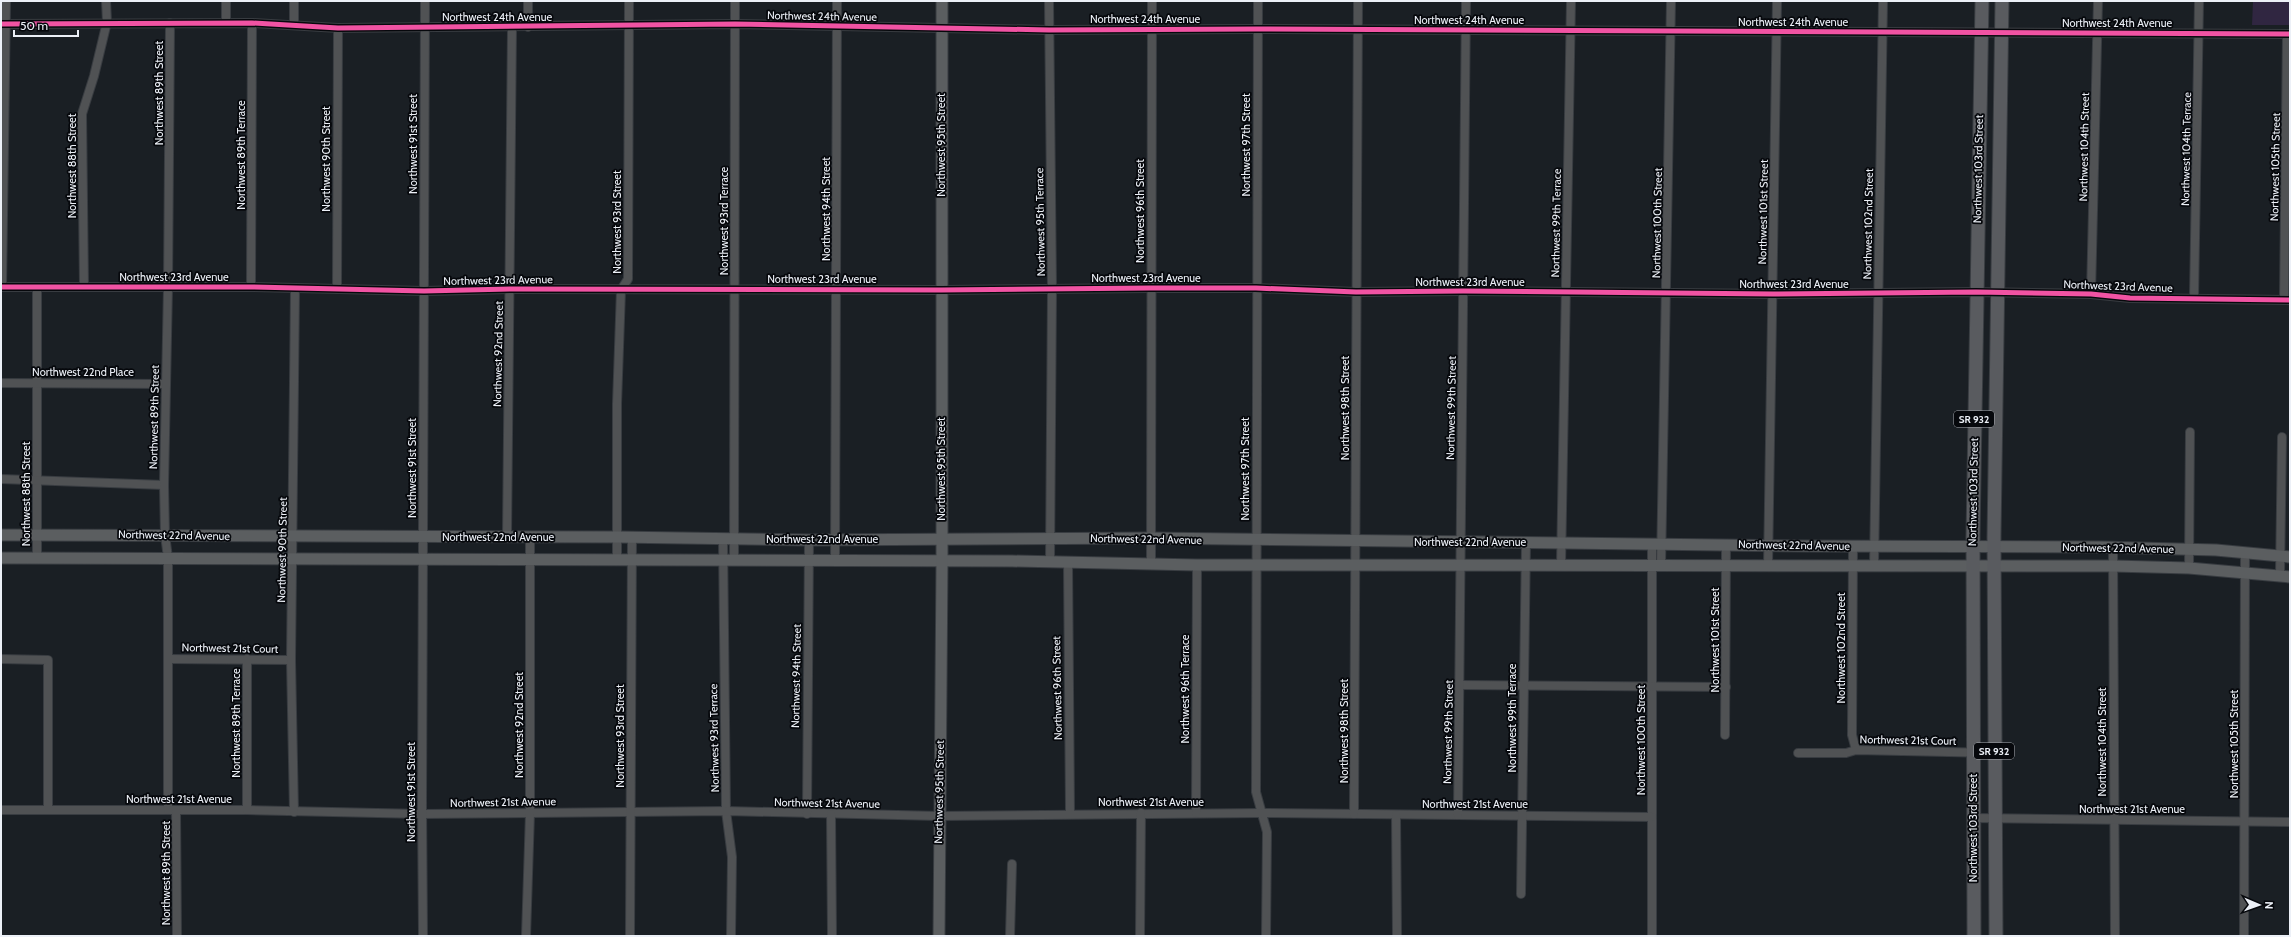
<svg xmlns="http://www.w3.org/2000/svg" width="2291" height="937" font-family="Cabin,sans-serif">
<rect width="100%" height="100%" fill="#1a1f24"/>
<path fill="#302641" d="M2253,1H2290V25H2252Z"/>
<g fill="none" stroke-linecap="round" stroke-linejoin="round">
<defs>
<g id="minor">
<path d="M226,1V23"/>
<path d="M528,1V27"/>
<path d="M1049,1L1052,289L1050,562"/>
<path d="M1258,1L1256,792L1267,832L1266,936"/>
<path d="M1,24L252,23L338,28L735,24L1049,30L1257,29L2290,34"/>
<path d="M294,25V1"/>
<path d="M1,287H251L424,291L510,289L941,290L1150,288H1256L1356,292L1463,291L1773,294L1976,292L2091,294L2130,298L2290,300"/>
<path d="M2,287L6,1"/>
<path d="M37,287V558"/>
<path d="M84,287L82,114L94,76L107,22L106,1"/>
<path d="M251,287L252,23"/>
<path d="M337,289L338,28"/>
<path d="M2091,294L2098,1"/>
<path d="M2194,298L2199,1"/>
<path d="M2284,300L2287,34"/>
<path d="M1,383L165,384"/>
<path d="M1,479L164,485"/>
<path d="M507,537L512,27"/>
<path d="M723,539L726,811L732,857L731,936"/>
<path d="M1652,544V936"/>
<path d="M1853,546L1852,735L1856,750"/>
<path d="M2113,547L2115,936"/>
<path d="M617,560V404L621,290L628,279L629,1"/>
<path d="M734,561L735,1"/>
<path d="M835,561L837,1"/>
<path d="M1068,562L1070,813"/>
<path d="M1151,564L1152,1"/>
<path d="M1561,566L1571,1"/>
<path d="M1661,566L1671,1"/>
<path d="M1768,567L1777,1"/>
<path d="M1874,567L1883,1"/>
<path d="M2189,568L2190,432"/>
<path d="M2280,575L2282,437"/>
<path d="M1,659L48,660V810"/>
<path d="M169,659L291,660"/>
<path d="M1460,685L1726,687"/>
<path d="M1725,735L1726,545"/>
<path d="M1798,753H1846L1856,750L1994,753"/>
<path d="M1,810H247L422,814L726,811L939,816L1262,813L1652,817"/>
<path d="M168,810V558L165,535L164,485L168,287L170,23"/>
<path d="M176,810L177,936"/>
<path d="M247,810V659"/>
<path d="M294,812L291,660L295,289"/>
<path d="M1196,813L1197,565"/>
<path d="M807,814L809,540"/>
<path d="M831,814L832,936"/>
<path d="M1354,814L1358,1"/>
<path d="M1396,815L1397,936"/>
<path d="M1458,815L1466,1"/>
<path d="M1973,818L2290,822"/>
<path d="M1521,894L1526,542"/>
<path d="M423,936L422,806L425,1"/>
<path d="M526,936L530,813V537"/>
<path d="M630,936L632,537"/>
<path d="M1010,936L1012,864"/>
<path d="M1140,936L1141,813"/>
<path d="M2244,936L2245,552"/>
</g>
<g id="secondary">
<path d="M1,535L617,537L809,540L1151,538L1808,546L2102,547L2216,550L2290,557"/>
<path d="M1,558L1012,561L1197,565L2113,566L2189,568L2290,577"/>
<path d="M939,936L942,562V1"/>
</g>
<g id="primary">
<path d="M1974,936L1973,536L1982,1"/>
<path d="M1996,936L1994,537L2002,1"/>
</g>
</defs>
<use href="#minor" stroke="#383c41" stroke-width="10"/>
<use href="#secondary" stroke="#383c41" stroke-width="13"/>
<use href="#primary" stroke="#383c41" stroke-width="15"/>
<use href="#minor" stroke="#505254" stroke-width="8"/>
<use href="#secondary" stroke="#5b5e60" stroke-width="11"/>
<use href="#primary" stroke="#595b5f" stroke-width="13"/>
<defs>
<g id="cycleway">
<path d="M1,24L252,23L338,28L735,24L1049,30L1257,29L2290,34"/>
<path d="M1,287H251L424,291L510,289L941,290L1150,288H1256L1356,292L1463,291L1773,294L1976,292L2091,294L2130,298L2290,300"/>
</g>
</defs>
<use href="#cycleway" stroke="#06080c" stroke-width="8"/>
<use href="#cycleway" stroke="#f153a3" stroke-width="5"/>
</g>
<g text-anchor="middle" stroke-width="3.5" stroke-linejoin="round" paint-order="stroke">
<g fill="#06080c" stroke="#a7aab0" stroke-width="1">
<rect x="1954" y="411" width="40" height="16" rx="3"/>
<rect x="1974" y="743" width="40" height="16" rx="3"/>
</g>
<g font-size="10" font-weight="bold" fill="#ecf0f7">
<text x="1974" y="423">SR 932</text>
<text x="1994" y="755">SR 932</text>
</g>
<g font-size="11" fill="#ecf0f7" stroke="#06080c">
<text transform="translate(822 16) rotate(1)" y="4">Northwest 24th Avenue</text>
<text x="497" y="21">Northwest 24th Avenue</text>
<text x="1145" y="23">Northwest 24th Avenue</text>
<text x="1469" y="24">Northwest 24th Avenue</text>
<text x="1793" y="26">Northwest 24th Avenue</text>
<text x="2117" y="27">Northwest 24th Avenue</text>
<text transform="translate(159 93) rotate(-90)" y="4">Northwest 89th Street</text>
<text transform="translate(413 144) rotate(-90)" y="4">Northwest 91st Street</text>
<text transform="translate(941 145) rotate(-90)" y="4">Northwest 95th Street</text>
<text transform="translate(1246 145) rotate(-90)" y="4">Northwest 97th Street</text>
<text transform="translate(2084 147) rotate(-89)" y="4">Northwest 104th Street</text>
<text transform="translate(2186 149) rotate(-89)" y="4">Northwest 104th Terrace</text>
<text transform="translate(241 155) rotate(-90)" y="4">Northwest 89th Terrace</text>
<text transform="translate(326 159) rotate(-90)" y="4">Northwest 90th Street</text>
<text transform="translate(72 166) rotate(-90)" y="4">Northwest 88th Street</text>
<text transform="translate(2275 167) rotate(-89)" y="4">Northwest 105th Street</text>
<text transform="translate(1978 169) rotate(-89)" y="4">Northwest 103rd Street</text>
<text transform="translate(826 209) rotate(-90)" y="4">Northwest 94th Street</text>
<text transform="translate(1140 211) rotate(-90)" y="4">Northwest 96th Street</text>
<text transform="translate(1763 212) rotate(-89)" y="4">Northwest 101st Street</text>
<text transform="translate(724 221) rotate(-90)" y="4">Northwest 93rd Terrace</text>
<text transform="translate(617 222) rotate(-90)" y="4">Northwest 93rd Street</text>
<text transform="translate(1040 222) rotate(-91)" y="4">Northwest 95th Terrace</text>
<text transform="translate(1556 223) rotate(-89)" y="4">Northwest 99th Terrace</text>
<text transform="translate(1657 223) rotate(-89)" y="4">Northwest 100th Street</text>
<text transform="translate(1868 224) rotate(-89)" y="4">Northwest 102nd Street</text>
<text x="174" y="281">Northwest 23rd Avenue</text>
<text x="1146" y="282">Northwest 23rd Avenue</text>
<text x="822" y="283">Northwest 23rd Avenue</text>
<text transform="translate(498 280) rotate(-1)" y="4">Northwest 23rd Avenue</text>
<text x="1470" y="286">Northwest 23rd Avenue</text>
<text x="1794" y="288">Northwest 23rd Avenue</text>
<text transform="translate(2118 286) rotate(2)" y="4">Northwest 23rd Avenue</text>
<text transform="translate(498 354) rotate(-89)" y="4">Northwest 92nd Street</text>
<text x="83" y="376">Northwest 22nd Place</text>
<text transform="translate(1345 408) rotate(-90)" y="4">Northwest 98th Street</text>
<text transform="translate(1451 408) rotate(-89)" y="4">Northwest 99th Street</text>
<text transform="translate(154 417) rotate(-89)" y="4">Northwest 89th Street</text>
<text transform="translate(412 468) rotate(-90)" y="4">Northwest 91st Street</text>
<text transform="translate(941 469) rotate(-90)" y="4">Northwest 95th Street</text>
<text transform="translate(1245 469) rotate(-90)" y="4">Northwest 97th Street</text>
<text transform="translate(1973 492) rotate(-89)" y="4">Northwest 103rd Street</text>
<text transform="translate(26 494) rotate(-90)" y="4">Northwest 88th Street</text>
<text transform="translate(174 535) rotate(1)" y="4">Northwest 22nd Avenue</text>
<text x="498" y="541">Northwest 22nd Avenue</text>
<text x="822" y="543">Northwest 22nd Avenue</text>
<text transform="translate(1146 539) rotate(1)" y="4">Northwest 22nd Avenue</text>
<text x="1470" y="546">Northwest 22nd Avenue</text>
<text transform="translate(1794 545) rotate(1)" y="4">Northwest 22nd Avenue</text>
<text transform="translate(2118 548) rotate(1)" y="4">Northwest 22nd Avenue</text>
<text transform="translate(282 550) rotate(-89)" y="4">Northwest 90th Street</text>
<text transform="translate(1715 640) rotate(-90)" y="4">Northwest 101st Street</text>
<text transform="translate(230 648) rotate(1)" y="4">Northwest 21st Court</text>
<text transform="translate(1841 648) rotate(-90)" y="4">Northwest 102nd Street</text>
<text transform="translate(796 676) rotate(-89)" y="4">Northwest 94th Street</text>
<text transform="translate(1057 688) rotate(-91)" y="4">Northwest 96th Street</text>
<text transform="translate(1185 689) rotate(-90)" y="4">Northwest 96th Terrace</text>
<text transform="translate(1512 718) rotate(-90)" y="4">Northwest 99th Terrace</text>
<text transform="translate(236 723) rotate(-90)" y="4">Northwest 89th Terrace</text>
<text transform="translate(519 725) rotate(-90)" y="4">Northwest 92nd Street</text>
<text transform="translate(1344 731) rotate(-90)" y="4">Northwest 98th Street</text>
<text transform="translate(1448 732) rotate(-89)" y="4">Northwest 99th Street</text>
<text transform="translate(620 736) rotate(-90)" y="4">Northwest 93rd Street</text>
<text transform="translate(714 738) rotate(-91)" y="4">Northwest 93rd Terrace</text>
<text transform="translate(1641 740) rotate(-90)" y="4">Northwest 100th Street</text>
<text transform="translate(1908 740) rotate(1)" y="4">Northwest 21st Court</text>
<text transform="translate(2102 742) rotate(-90)" y="4">Northwest 104th Street</text>
<text transform="translate(2234 744) rotate(-90)" y="4">Northwest 105th Street</text>
<text transform="translate(411 792) rotate(-90)" y="4">Northwest 91st Street</text>
<text transform="translate(939 792) rotate(-89)" y="4">Northwest 95th Street</text>
<text x="179" y="803">Northwest 21st Avenue</text>
<text transform="translate(503 802) rotate(-1)" y="4">Northwest 21st Avenue</text>
<text x="1151" y="806">Northwest 21st Avenue</text>
<text transform="translate(827 803) rotate(1)" y="4">Northwest 21st Avenue</text>
<text x="1475" y="808">Northwest 21st Avenue</text>
<text x="2132" y="813">Northwest 21st Avenue</text>
<text transform="translate(1973 828) rotate(-90)" y="4">Northwest 103rd Street</text>
<text transform="translate(166 873) rotate(-90)" y="4">Northwest 89th Street</text>
</g>
</g>
<rect width="2291" height="937" fill="none" stroke="#ecf0f7" stroke-width="4"/>
<g transform="translate(2259 905) rotate(92)" stroke="#06080c" stroke-width="3" paint-order="stroke">
<path d="M0-3L7 15L0 10L-7 15Z" fill="#ecf0f7"/>
<text y="-6" font-size="11" font-weight="bold" text-anchor="middle" fill="#ecf0f7">N</text>
</g>
<path d="M14 30v6h64v-6" fill="none" stroke="#ecf0f7" stroke-width="2"/>
<text x="20" y="30" font-size="12" fill="#ecf0f7" stroke="#06080c" stroke-width="3" paint-order="stroke">50 m</text>
</svg>
